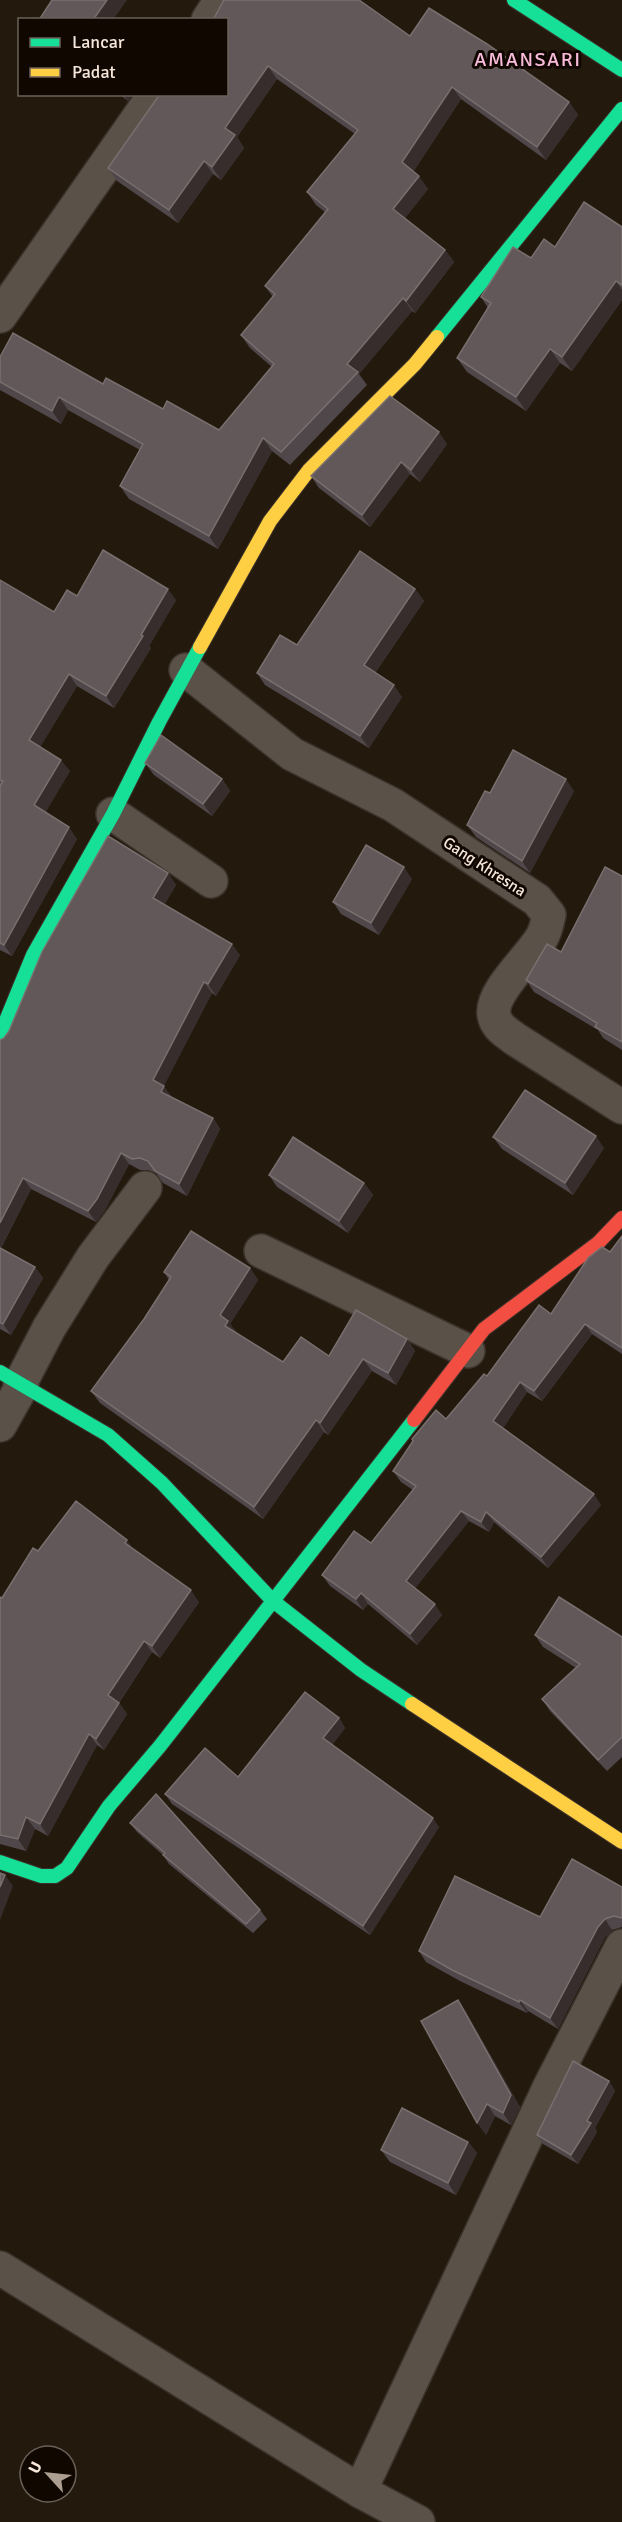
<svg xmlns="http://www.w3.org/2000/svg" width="622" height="2522" font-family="Signika,sans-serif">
<rect width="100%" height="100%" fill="#24190d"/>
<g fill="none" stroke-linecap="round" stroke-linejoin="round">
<defs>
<g id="street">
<path d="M208,20L221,0"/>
<path d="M0,316L155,94"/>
<path d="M186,670L292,754L393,805L537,900L549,915C547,923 546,930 542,937C531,957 490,992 494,1015C496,1027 506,1032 515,1039L622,1107"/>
<path d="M113,814L211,881"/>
<path d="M261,1251L468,1351"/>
<path d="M20,1384L49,1328L93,1257L145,1188"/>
<path d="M0,1425L22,1386"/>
<path d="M0,2268L360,2491L418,2522"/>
<path d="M360,2491L550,2086L622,1946"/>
</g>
<g id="fast">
<path d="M514,0L622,70"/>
<path d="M437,337L622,109"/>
<path d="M0,1035L33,955L113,814L159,722L200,647"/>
<path d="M0,1372L108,1435L162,1483L273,1601L361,1670L412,1704"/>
<path d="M0,1862L41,1876H55L67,1868L109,1806L160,1746L414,1420"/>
</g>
<g id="slow">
<path d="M200,647L270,521L309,470L415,364L437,337"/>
<path d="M412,1704L622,1842"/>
</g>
<path id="jam" d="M414,1420L484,1329L598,1243L622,1218"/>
</defs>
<use href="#street" stroke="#3c322b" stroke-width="36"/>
<use href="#fast" stroke="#3c322b" stroke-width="16"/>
<use href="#slow" stroke="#3c322b" stroke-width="16"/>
<use href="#jam" stroke="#3c322b" stroke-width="16"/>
<use href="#street" stroke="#5a5249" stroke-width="33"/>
<use href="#fast" stroke="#16e098" stroke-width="14"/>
<use href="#slow" stroke="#ffcf43" stroke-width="14"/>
<use href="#jam" stroke="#f24e42" stroke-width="14"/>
</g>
<g fill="#50474b">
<path d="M226,20L410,36L569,102L578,115L546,160L461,99L413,172L428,189L405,218L445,250L454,262L415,313L412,311L359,374L367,385L290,465L272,451L218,549L129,499L120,486L140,450L68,410L61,424L0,390V357L103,384L163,409L219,430L272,367L250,348L241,335L273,297L265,286L325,212L316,205L307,192L355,134L277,79L237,137L244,148L221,180L213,174L178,223L117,181L108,168Z"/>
<path d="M119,94H132L128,101Z"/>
<path d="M622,227V300L572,371L560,363L526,411L467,372L457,358L488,308L481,297L531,258L555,247Z"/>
<path d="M447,444L420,482L410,474L370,527L319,488L311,476Z"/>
<path d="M0,580L54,612L77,596L176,600L149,646L151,648L114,708L77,686L40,747L70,771L45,812L77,839L12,956L0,950Z"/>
<path d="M415,589L424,601L375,673L402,697L369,748L265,685L257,673L297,645Z"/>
<path d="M145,763L222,779L230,791L212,816L154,775Z"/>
<path d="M574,791L530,873L476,837L467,825Z"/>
<path d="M168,873L176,885L164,905L240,955L216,996L212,993L163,1086L172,1097L213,1118L220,1129L187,1196L163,1183L156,1173L148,1170H140L129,1164L105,1210L96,1222L31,1189L1,1248L35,1267L43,1278L11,1335L0,1329V1040L4,1038Z"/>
<path d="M622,876V1050L603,1038L598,1030L534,992L526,980L561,952Z"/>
<path d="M412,879L379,935L341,914L333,902Z"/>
<path d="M493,1137L604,1148L573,1195L502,1149Z"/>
<path d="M269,1175L364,1183L373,1195L348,1233L277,1187Z"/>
<path d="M622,1236V1354L592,1334L542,1401L527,1392L503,1428L601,1505L548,1568L494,1522L489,1532L469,1521L415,1588L442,1615L417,1645L368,1604L363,1610L330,1586L322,1575L371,1543L413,1490L401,1482L393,1471L446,1419L487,1376L551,1314L610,1252Z"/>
<path d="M250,1268L258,1280L230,1324L237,1333H236L283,1362L329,1356L407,1339L415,1351L396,1385L372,1371L328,1435L324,1432L263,1519L100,1403L91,1391L144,1319L169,1280L164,1272Z"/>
<path d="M134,1550L199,1602L160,1658L152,1652L119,1703L127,1714L104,1750L97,1745L48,1836L35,1829L26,1851L0,1844V1597L2,1598L38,1551Z"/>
<path d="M535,1635L622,1637V1757L607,1771L550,1711L542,1699L576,1668L543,1647Z"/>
<path d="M339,1718L345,1728L332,1745L439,1827L370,1935L172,1804L165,1794L238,1777Z"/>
<path d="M130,1823L260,1910L267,1919L253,1933L169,1864L163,1855L137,1832Z"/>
<path d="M622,1887V1927L612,1930L605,1937L558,2029L528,2011L527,2013L460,1981L426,1962L419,1951L540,1917Z"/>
<path d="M458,2000L466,2012L520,2107L511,2125L495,2116L486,2135Z"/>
<path d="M609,2081L615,2091L595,2128L597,2132L578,2164L543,2144L537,2135Z"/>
<path d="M468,2142L477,2153L456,2195L390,2162L381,2150Z"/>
</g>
<g fill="#372d2c">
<path d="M107,0H127L113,20H93Z"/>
<path d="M268,66L277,79L237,137L244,148L221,180L212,167L225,128Z"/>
<path d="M452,87L461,99L411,175L402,162Z"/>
<path d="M123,94H132L128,101Z"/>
<path d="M569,102L578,115L546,160L537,147Z"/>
<path d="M204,161L213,174L178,223L169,210Z"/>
<path d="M419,176L428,189L402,222L393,209Z"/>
<path d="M445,250L454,262L415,313L406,301Z"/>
<path d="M616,281L622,290V300L572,371L562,357Z"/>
<path d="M403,298L412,311L359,374L347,364Z"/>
<path d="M550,349L560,363L526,411L516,397Z"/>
<path d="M59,397L68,410L61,424L52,411Z"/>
<path d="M439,432L447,444L420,482L411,470Z"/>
<path d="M263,438L272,451L218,549L209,536Z"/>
<path d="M401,462L410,474L370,527L362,515Z"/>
<path d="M168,589L176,600L149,646L151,648L114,708L106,696Z"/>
<path d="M415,589L424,601L372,677L364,665Z"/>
<path d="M69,674L77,686L37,752L29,740Z"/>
<path d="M394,685L402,697L369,748L360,736Z"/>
<path d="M61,760L70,771L43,817L34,805Z"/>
<path d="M222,779L230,791L212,816L203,804Z"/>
<path d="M566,779L574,791L530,873L522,861Z"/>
<path d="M69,827L77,839L12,956L4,945Z"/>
<path d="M404,867L412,879L379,935L371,923Z"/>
<path d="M168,873L176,885L161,910L153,898Z"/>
<path d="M232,944L240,955L216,996L208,984Z"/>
<path d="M204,982L212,993L161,1092L153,1080Z"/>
<path d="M164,1086L172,1098L161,1092Z"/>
<path d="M213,1118L220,1129L187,1196L179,1184Z"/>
<path d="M596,1136L604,1148L573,1195L565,1183Z"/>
<path d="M121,1153L129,1164L105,1210L96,1222L88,1211Z"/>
<path d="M23,1178L31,1189L0,1249V1223Z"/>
<path d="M364,1183L373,1195L348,1233L339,1221Z"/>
<path d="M35,1267L43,1278L11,1335L3,1324Z"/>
<path d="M250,1268L258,1280L230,1324L237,1333L233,1338L225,1326L220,1315Z"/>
<path d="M585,1324L592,1334L542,1401L534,1391Z"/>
<path d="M407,1339L415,1351L396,1385L388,1373Z"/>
<path d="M363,1359L372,1371L328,1435L320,1423Z"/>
<path d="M520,1382L527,1392L501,1432L493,1421Z"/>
<path d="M316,1420L324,1432L263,1519L254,1507Z"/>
<path d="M594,1494L601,1505L548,1568L541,1557Z"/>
<path d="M461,1511L469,1521L413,1591L406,1581Z"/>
<path d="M486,1512L494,1522L489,1532L481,1522Z"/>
<path d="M127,1540L135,1552L125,1543Z"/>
<path d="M191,1590L199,1602L160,1658L152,1646Z"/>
<path d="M361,1593L368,1604L363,1610L356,1599Z"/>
<path d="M435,1604L442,1615L417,1645L410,1634Z"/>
<path d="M144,1641L152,1652L116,1707L108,1695Z"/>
<path d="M119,1703L127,1714L104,1750L96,1739Z"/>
<path d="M339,1718L345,1728L330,1748L323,1738Z"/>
<path d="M89,1734L97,1745L48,1836L40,1824Z"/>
<path d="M26,1817L35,1829L26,1851L18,1839Z"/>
<path d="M433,1818L439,1827L370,1935L363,1926Z"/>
<path d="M5,1875L13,1886L0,1920V1887Z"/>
<path d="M605,1919L612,1930L605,1937L558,2029L550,2018L598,1927Z"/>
<path d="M458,2000L466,2012L520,2107L511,2125L503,2113Z"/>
<path d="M520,2000L528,2011L527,2013L519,2002Z"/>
<path d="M609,2081L615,2091L595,2128L597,2132L578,2164L571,2155L587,2121Z"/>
<path d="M487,2104L495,2116L486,2135L477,2123Z"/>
<path d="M468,2142L477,2153L456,2195L448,2183Z"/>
</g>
<g fill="#62585a" stroke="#796f6e" stroke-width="1.5">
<path d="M52,0H107L93,20H39Z"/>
<path d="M224,0H359L410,36L429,8L487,44L569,102L537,147L452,87L402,162L419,176L393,209L445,250L406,301L403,298L347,364L358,372L281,452L263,438L209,536L120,486L143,444L59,397L52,411L0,382V357L13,333L103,384L106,378L163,409L167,401L219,430L274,364L241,335L275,294L265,286L328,209L307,192L358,130L268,66L225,128L235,135L212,167L204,161L169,210L108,168L160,94H226V20H212L214,18Z"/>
<path d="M584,202L622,227V285L616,281L562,357L550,349L516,397L457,358L491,303L481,297L513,247L531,258L544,239L555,247Z"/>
<path d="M390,396L439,432L411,470L401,462L362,515L311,476Z"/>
<path d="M103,550L168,589L141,635L143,636L106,696L69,674L29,740L61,760L34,805L69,827L4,945L0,943V786L3,781L0,780V580L54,612L67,590L77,596Z"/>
<path d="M360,551L415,589L364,665L394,685L360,736L257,673L280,635L297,645Z"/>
<path d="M161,735L222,779L203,804L145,763Z"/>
<path d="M513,750L566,779L522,861L467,825L485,791L490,793Z"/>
<path d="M108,836L168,873L153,898L232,944L208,984L204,982L153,1080L164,1086L161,1092L213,1118L179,1184L155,1171L148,1161L140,1158L132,1159L121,1153L97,1199L88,1211L23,1178L0,1223V1040L4,1038L9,1031L42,952Z"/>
<path d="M366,845L404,867L371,923L333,902Z"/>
<path d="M605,867L622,876V1042L595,1027L597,1023L526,980L547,944L561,952Z"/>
<path d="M525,1090L596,1136L565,1183L493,1137Z"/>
<path d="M293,1137L364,1183L339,1221L269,1175Z"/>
<path d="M191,1231L250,1268L220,1315L228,1321L225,1326L283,1362L301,1337L329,1356L356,1310L407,1339L388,1373L363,1359L320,1423L316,1420L254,1507L91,1391L144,1319L171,1277L164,1272Z"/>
<path d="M622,1236V1348L585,1324L534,1391L520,1382L493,1421L594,1494L541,1557L486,1512L481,1522L461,1511L406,1581L435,1604L410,1634L361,1593L356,1599L322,1575L354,1531L371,1543L416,1486L393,1471L413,1441L412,1439L436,1410L446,1419L484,1374L487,1376L539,1305L551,1314L588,1258L602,1247L610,1252Z"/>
<path d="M0,1248L35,1267L3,1324L0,1322Z"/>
<path d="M76,1501L127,1540L125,1543L191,1590L152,1646L144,1641L108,1695L119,1703L96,1739L89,1734L40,1824L26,1817L18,1839L0,1835V1597L2,1598L33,1548L38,1551Z"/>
<path d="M559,1597L622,1637V1737L598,1760L542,1699L580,1664L535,1635Z"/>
<path d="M305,1692L339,1718L323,1738L433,1818L363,1926L165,1794L205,1748L238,1777Z"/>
<path d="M156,1794L260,1910L246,1924L163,1855L165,1853L130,1823Z"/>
<path d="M572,1859L622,1887V1918L614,1916L605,1919L598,1927L550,2018L520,2000L519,2002L452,1970L419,1951L455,1876L540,1917Z"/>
<path d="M0,1873L5,1875L0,1887Z"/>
<path d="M458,2000L511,2095L503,2113L487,2104L477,2123L421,2021Z"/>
<path d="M573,2061L609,2081L587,2121L591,2123L571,2155L537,2135Z"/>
<path d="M402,2108L468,2142L448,2183L381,2150Z"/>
</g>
<g text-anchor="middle" stroke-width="6" stroke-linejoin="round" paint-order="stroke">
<g font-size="16" fill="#f6e7da" stroke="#100701">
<text transform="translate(485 866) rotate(33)" y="6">Gang Khresna</text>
</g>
<g font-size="20" letter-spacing="1.5" fill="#f8bbda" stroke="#100701">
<text x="528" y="66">AMANSARI</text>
</g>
</g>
<rect x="18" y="18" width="210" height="78" fill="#100701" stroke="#6c6158" stroke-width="1.5"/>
<rect x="30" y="38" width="30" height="9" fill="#16e098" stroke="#6c6158" stroke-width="1.5"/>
<text x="72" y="48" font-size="18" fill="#f6e7da">Lancar</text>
<rect x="30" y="68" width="30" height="9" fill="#ffcf43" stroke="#6c6158" stroke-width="1.5"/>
<text x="72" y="78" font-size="18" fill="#f6e7da">Padat</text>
<g transform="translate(48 2474) rotate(297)"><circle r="28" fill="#100701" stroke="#6c6158" stroke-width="1.5"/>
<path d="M0-4.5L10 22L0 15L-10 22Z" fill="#ac9f92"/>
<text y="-9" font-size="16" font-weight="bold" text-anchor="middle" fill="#f6e7da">U</text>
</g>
</svg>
